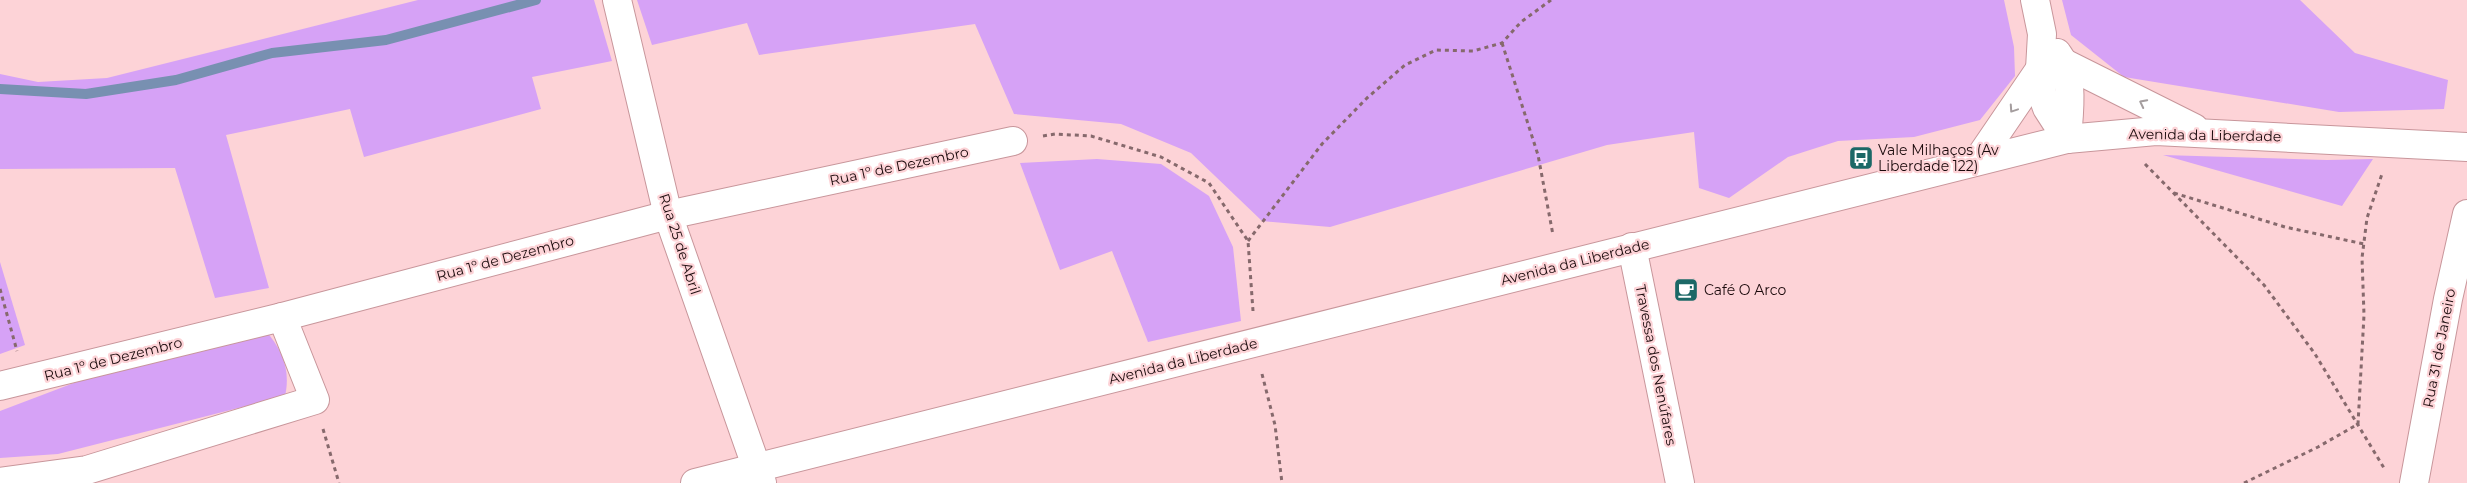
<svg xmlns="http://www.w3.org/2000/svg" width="2467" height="483" font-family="Montserrat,sans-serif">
<rect width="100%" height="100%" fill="#fdd3d7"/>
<g fill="#d6a2f6">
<path d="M418,0H594L612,61L532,77L541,109L364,157L350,109L226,135L269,288L215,298L175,168L0,169V74L38,82L107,78Z"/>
<path d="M637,0H2004L2014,47L2015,76L1980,120L1914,137L1838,141L1788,157L1729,198L1699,188L1694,132L1607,145L1330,227L1262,221L1191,153L1121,124L1014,114L975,24L759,55L747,23L652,45Z"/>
<path d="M2062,0H2300L2355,53L2448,80L2444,109L2339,112L2124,77L2071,35Z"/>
<path d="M2163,155L2327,160L2373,159L2342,206Z"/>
<path d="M1097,159L1161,164L1209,196L1233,247L1241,321L1148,342L1112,251L1060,270L1020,163Z"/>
<path d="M0,262L25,345L0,354Z"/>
<path d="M265,330C282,349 291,370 285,396L58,454L0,458V411L87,378Z"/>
</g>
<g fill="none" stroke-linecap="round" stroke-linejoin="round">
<path stroke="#7890b1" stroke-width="10" d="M0,89L86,94L176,80L272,53L386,40L536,0"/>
<defs>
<g id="minor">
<path d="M617,0L668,215L762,483"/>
<path d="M2035,0L2042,34L2040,69L2042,94L2047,108L2067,139"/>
<path d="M2057,53C2075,76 2069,111 2067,139"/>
<path d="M2066,64L2194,128"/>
<path d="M1978,160L2040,69"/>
<path d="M1632,247L1680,483"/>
<path d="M0,386L282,317L668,215L1013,141"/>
<path d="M0,482L87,470L315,400L282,317"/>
<path d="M695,483L2067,139L2156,131L2467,147"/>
<path d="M2414,483L2448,299L2467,214"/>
</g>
</defs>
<use href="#minor" stroke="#c8969b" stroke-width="30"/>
<g stroke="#86696c" stroke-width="3" stroke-dasharray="4 4" stroke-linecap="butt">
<path d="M1502,43L1538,155L1553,235"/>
<path d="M1043,136L1055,134L1091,136L1161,157L1209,183L1248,241L1253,311"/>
<path d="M2145,164L2264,285L2315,354L2384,468"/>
<path d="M2174,193L2285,227L2364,244"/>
<path d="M1248,241L1322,144L1367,98L1405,65L1436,50L1473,51L1502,43L1521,22L1551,0"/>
<path d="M0,289L17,351"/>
<path d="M1262,374L1275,425L1282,483"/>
<path d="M323,429L339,483"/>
<path d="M2244,483L2318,447L2358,424L2364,315L2362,258L2367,218L2382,174"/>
</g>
<use href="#minor" stroke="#fff" stroke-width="28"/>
</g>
<defs><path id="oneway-chevron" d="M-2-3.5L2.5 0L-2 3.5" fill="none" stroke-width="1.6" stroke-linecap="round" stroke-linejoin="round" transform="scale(1.25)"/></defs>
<g stroke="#a49d9e">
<use href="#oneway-chevron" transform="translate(2143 103) rotate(-153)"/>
<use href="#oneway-chevron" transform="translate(2013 109) rotate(124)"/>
</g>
<defs>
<symbol id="bus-square" viewBox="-11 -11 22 22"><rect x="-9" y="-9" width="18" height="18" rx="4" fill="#1b6866" stroke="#fdd3d7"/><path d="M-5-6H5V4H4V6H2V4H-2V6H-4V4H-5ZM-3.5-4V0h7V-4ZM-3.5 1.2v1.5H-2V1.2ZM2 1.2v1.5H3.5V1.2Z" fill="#fff"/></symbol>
<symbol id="cafe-square" viewBox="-11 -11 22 22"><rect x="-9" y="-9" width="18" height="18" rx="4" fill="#1b6866" stroke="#fdd3d7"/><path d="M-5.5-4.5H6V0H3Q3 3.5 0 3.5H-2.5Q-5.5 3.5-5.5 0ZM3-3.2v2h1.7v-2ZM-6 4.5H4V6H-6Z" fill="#fff"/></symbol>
</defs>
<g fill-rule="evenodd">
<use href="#bus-square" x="1847" y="144" width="28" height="28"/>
<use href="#cafe-square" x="1672" y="276" width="28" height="28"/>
</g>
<g text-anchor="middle" stroke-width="4.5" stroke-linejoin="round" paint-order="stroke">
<g font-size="14" fill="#1b0a0c" stroke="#fdd3d7">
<text transform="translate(2205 135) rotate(1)" y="5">Avenida da Liberdade</text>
<text transform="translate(899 166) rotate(-12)" y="5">Rua 1º de Dezembro</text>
<text transform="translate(680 244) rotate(72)" y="5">Rua 25 de Abril</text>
<text transform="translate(505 258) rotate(-15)" y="5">Rua 1º de Dezembro</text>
<text transform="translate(1575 262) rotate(-14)" y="5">Avenida da Liberdade</text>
<text transform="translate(2439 348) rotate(-79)" y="5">Rua 31 de Janeiro</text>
<text transform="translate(113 359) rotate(-14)" y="5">Rua 1º de Dezembro</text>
<text transform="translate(1183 361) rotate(-14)" y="5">Avenida da Liberdade</text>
<text transform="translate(1656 365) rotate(79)" y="5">Travessa dos Nenúfares</text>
</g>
<g font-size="14" fill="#1b0a0c" stroke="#fdd3d7" text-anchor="start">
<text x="1878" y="155">Vale Milhaços (Av<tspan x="1878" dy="16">Liberdade 122)</tspan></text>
<text x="1704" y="295">Café O Arco</text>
</g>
</g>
</svg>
